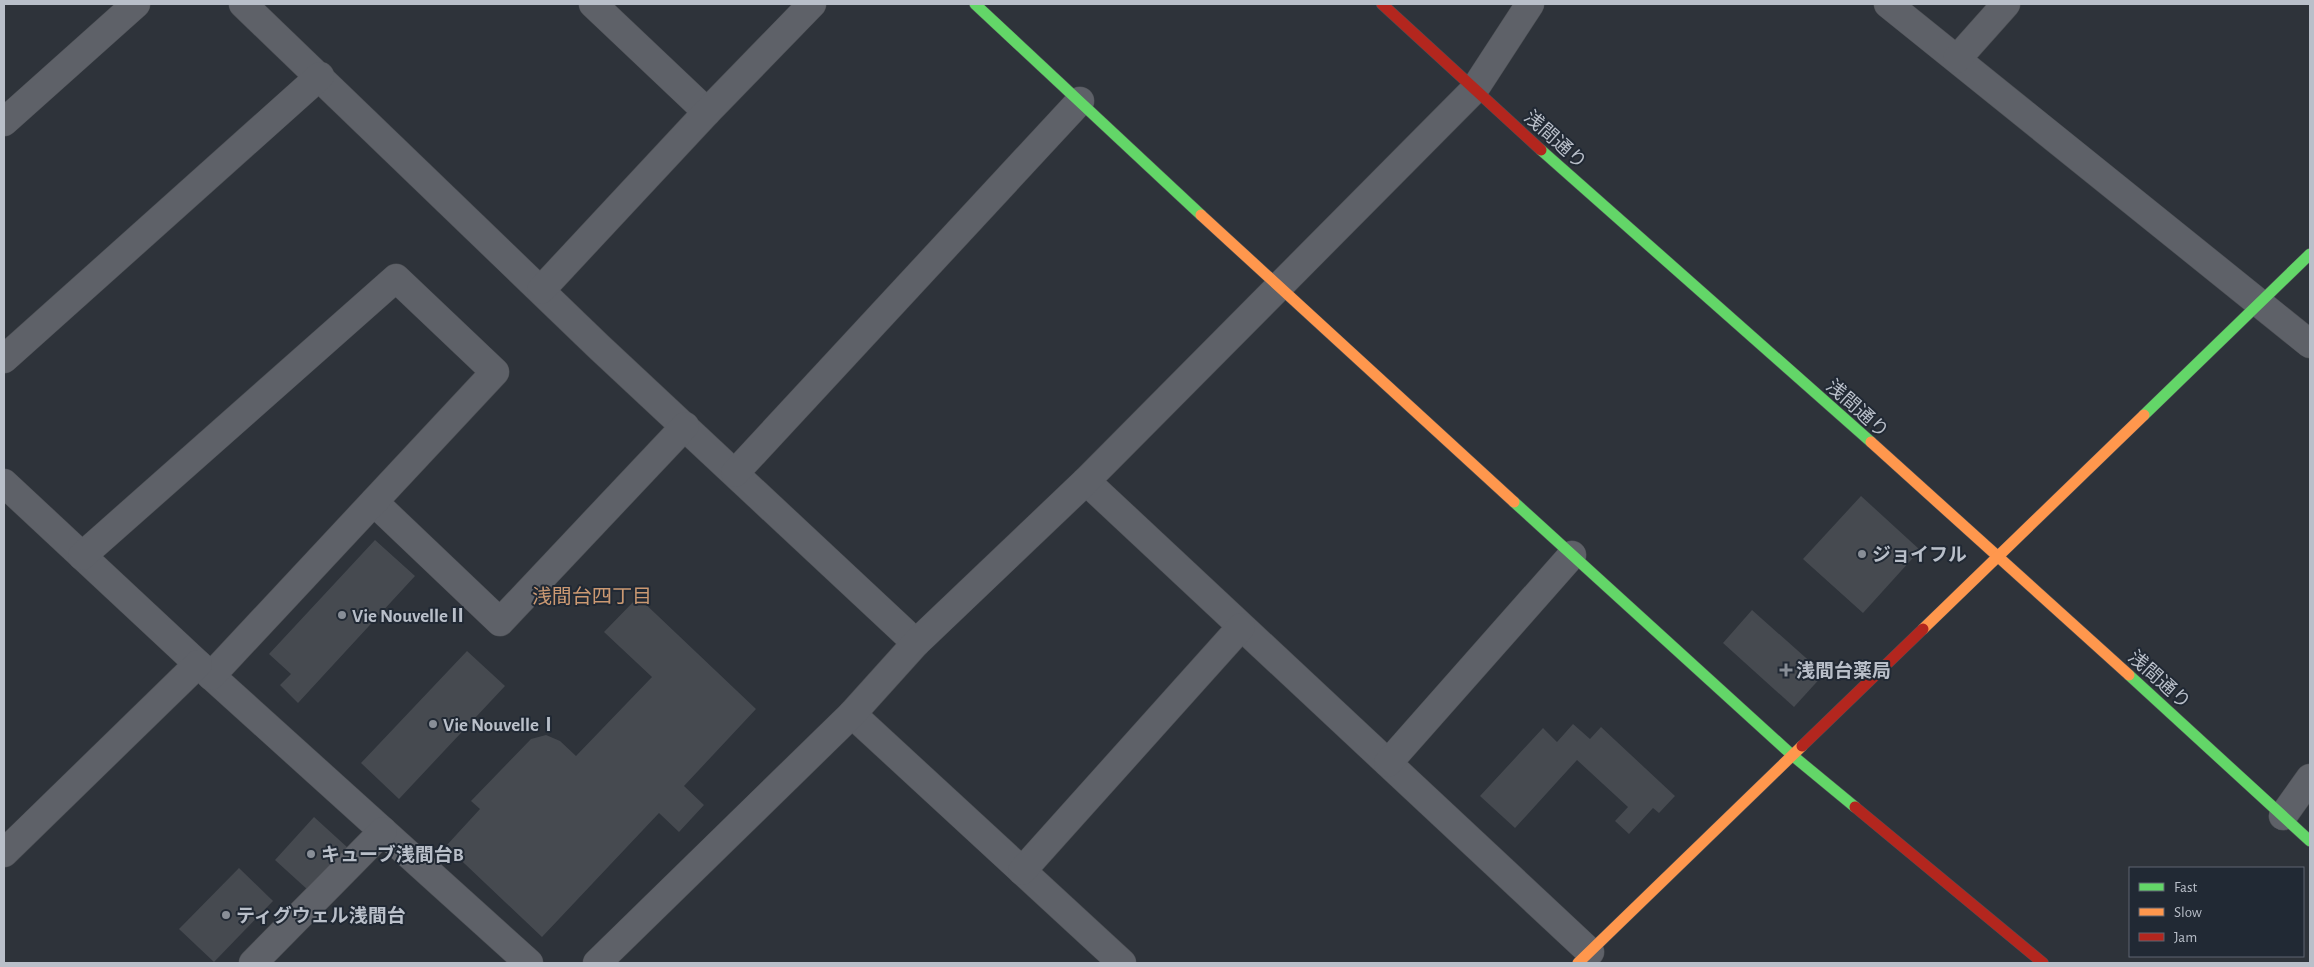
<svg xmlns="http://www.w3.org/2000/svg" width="2314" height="967" font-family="'Alegreya Sans','Noto Sans JP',sans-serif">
<rect width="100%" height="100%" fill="#2e333a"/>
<g fill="#464a50">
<path d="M1861,496L1920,550L1863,613L1803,559Z"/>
<path d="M375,540L415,576L298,703L280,685L291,674L269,654Z"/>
<path d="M638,597L756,709L684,786L704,805L679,832L659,813L542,937L446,846L480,809L471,801L531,739L546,735L560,741L576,756L652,677L604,632Z"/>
<path d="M1752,610L1824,674L1794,707L1723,643Z"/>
<path d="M467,651L505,686L399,799L361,763Z"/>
<path d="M1573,724L1590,739L1601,727L1675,796L1659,813L1653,808L1629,834L1615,821L1628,807L1577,760L1515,828L1480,796L1543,728L1557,742Z"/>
<path d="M314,817L348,848L308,890L275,860Z"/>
<path d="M239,868L273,901L214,962L179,929Z"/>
</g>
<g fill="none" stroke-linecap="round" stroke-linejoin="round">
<defs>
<g id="street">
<path d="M243,4L598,346L916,643"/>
<path d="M593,4L707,112"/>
<path d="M1888,4L2310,344"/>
<path d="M1957,59L2006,4"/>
<path d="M4,122L136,4"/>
<path d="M541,290L707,112L812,4"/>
<path d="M4,359L320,76"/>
<path d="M735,473L1080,101"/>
<path d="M1086,481L1590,952"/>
<path d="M4,483L198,664L529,963"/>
<path d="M374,502L500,622L685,426"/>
<path d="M82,556L396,278L495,372L211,676"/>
<path d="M852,714L1122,963"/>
<path d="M1388,763L1572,555"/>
<path d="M2283,816L2310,778"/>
<path d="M4,853L198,664"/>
<path d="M1022,871L1241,627"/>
<path d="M253,963L383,831"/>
<path d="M597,963L852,714L916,643L1086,481L1474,90L1530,4"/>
</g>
<g id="fast">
<path d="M975,4L1201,215"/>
<path d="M1541,150L1871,442"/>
<path d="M2144,415L2310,254"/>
<path d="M1514,502L1792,755L1855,807"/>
<path d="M2129,675L2310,841"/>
</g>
<g id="slow">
<path d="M1201,215L1514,502"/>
<path d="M1871,442L2129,675"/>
<path d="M1923,629L2144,415"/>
<path d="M1578,963L1802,746"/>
</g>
<g id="jam">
<path d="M1382,4L1541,150"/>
<path d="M1802,746L1923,629"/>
<path d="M1855,807L2043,963"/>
</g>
</defs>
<use href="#street" stroke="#4c4f54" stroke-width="29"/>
<use href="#fast" stroke="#4c4f54" stroke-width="12"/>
<use href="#slow" stroke="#4c4f54" stroke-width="12"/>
<use href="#jam" stroke="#4c4f54" stroke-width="12"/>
<use href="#street" stroke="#5e6168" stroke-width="28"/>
<use href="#fast" stroke="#63d668" stroke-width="11"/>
<use href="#slow" stroke="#ff974d" stroke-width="11"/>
<use href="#jam" stroke="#b3261e" stroke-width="11"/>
</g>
<g fill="#888e97" stroke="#212934" stroke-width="2">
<circle cx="1862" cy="554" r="5"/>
<circle cx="342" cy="615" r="5"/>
<path d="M1783.5 662.5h5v5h5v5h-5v5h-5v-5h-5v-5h5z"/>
<circle cx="433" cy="724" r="5"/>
<circle cx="311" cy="854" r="5"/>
<circle cx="226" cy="915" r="5"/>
</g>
<g text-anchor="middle" stroke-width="4" stroke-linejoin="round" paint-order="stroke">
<g font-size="19" fill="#b9bfc9" stroke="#212934">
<text transform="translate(1556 139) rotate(42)" y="7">浅間通り</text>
<text transform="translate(1858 408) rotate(42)" y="7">浅間通り</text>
<text transform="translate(2160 679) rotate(42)" y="7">浅間通り</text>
</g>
<g font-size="19" font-weight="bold" fill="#b9bfc9" stroke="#212934" text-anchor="start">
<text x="1872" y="561">ジョイフル</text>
<text x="352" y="622">Vie NouvelleⅡ</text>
<text x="1796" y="677">浅間台薬局</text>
<text x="443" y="731">Vie NouvelleⅠ</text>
<text x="321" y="861">キューブ浅間台B</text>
<text x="236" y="922">ティグウェル浅間台</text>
</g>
<g font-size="20" fill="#cb9972" stroke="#212934">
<text x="592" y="603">浅間台四丁目</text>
</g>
</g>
<rect width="2314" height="967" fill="none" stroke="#b9bfc9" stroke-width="10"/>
<rect x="2129" y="867" width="175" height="90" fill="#212934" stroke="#5e6570"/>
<rect x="2139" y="883" width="25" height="8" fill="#63d668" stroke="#5e6570"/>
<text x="2174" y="892" font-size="15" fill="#b9bfc9">Fast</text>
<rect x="2139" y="908" width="25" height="8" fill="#ff974d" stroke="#5e6570"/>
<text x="2174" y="917" font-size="15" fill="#b9bfc9">Slow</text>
<rect x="2139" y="933" width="25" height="8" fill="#b3261e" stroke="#5e6570"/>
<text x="2174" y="942" font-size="15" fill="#b9bfc9">Jam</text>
</svg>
